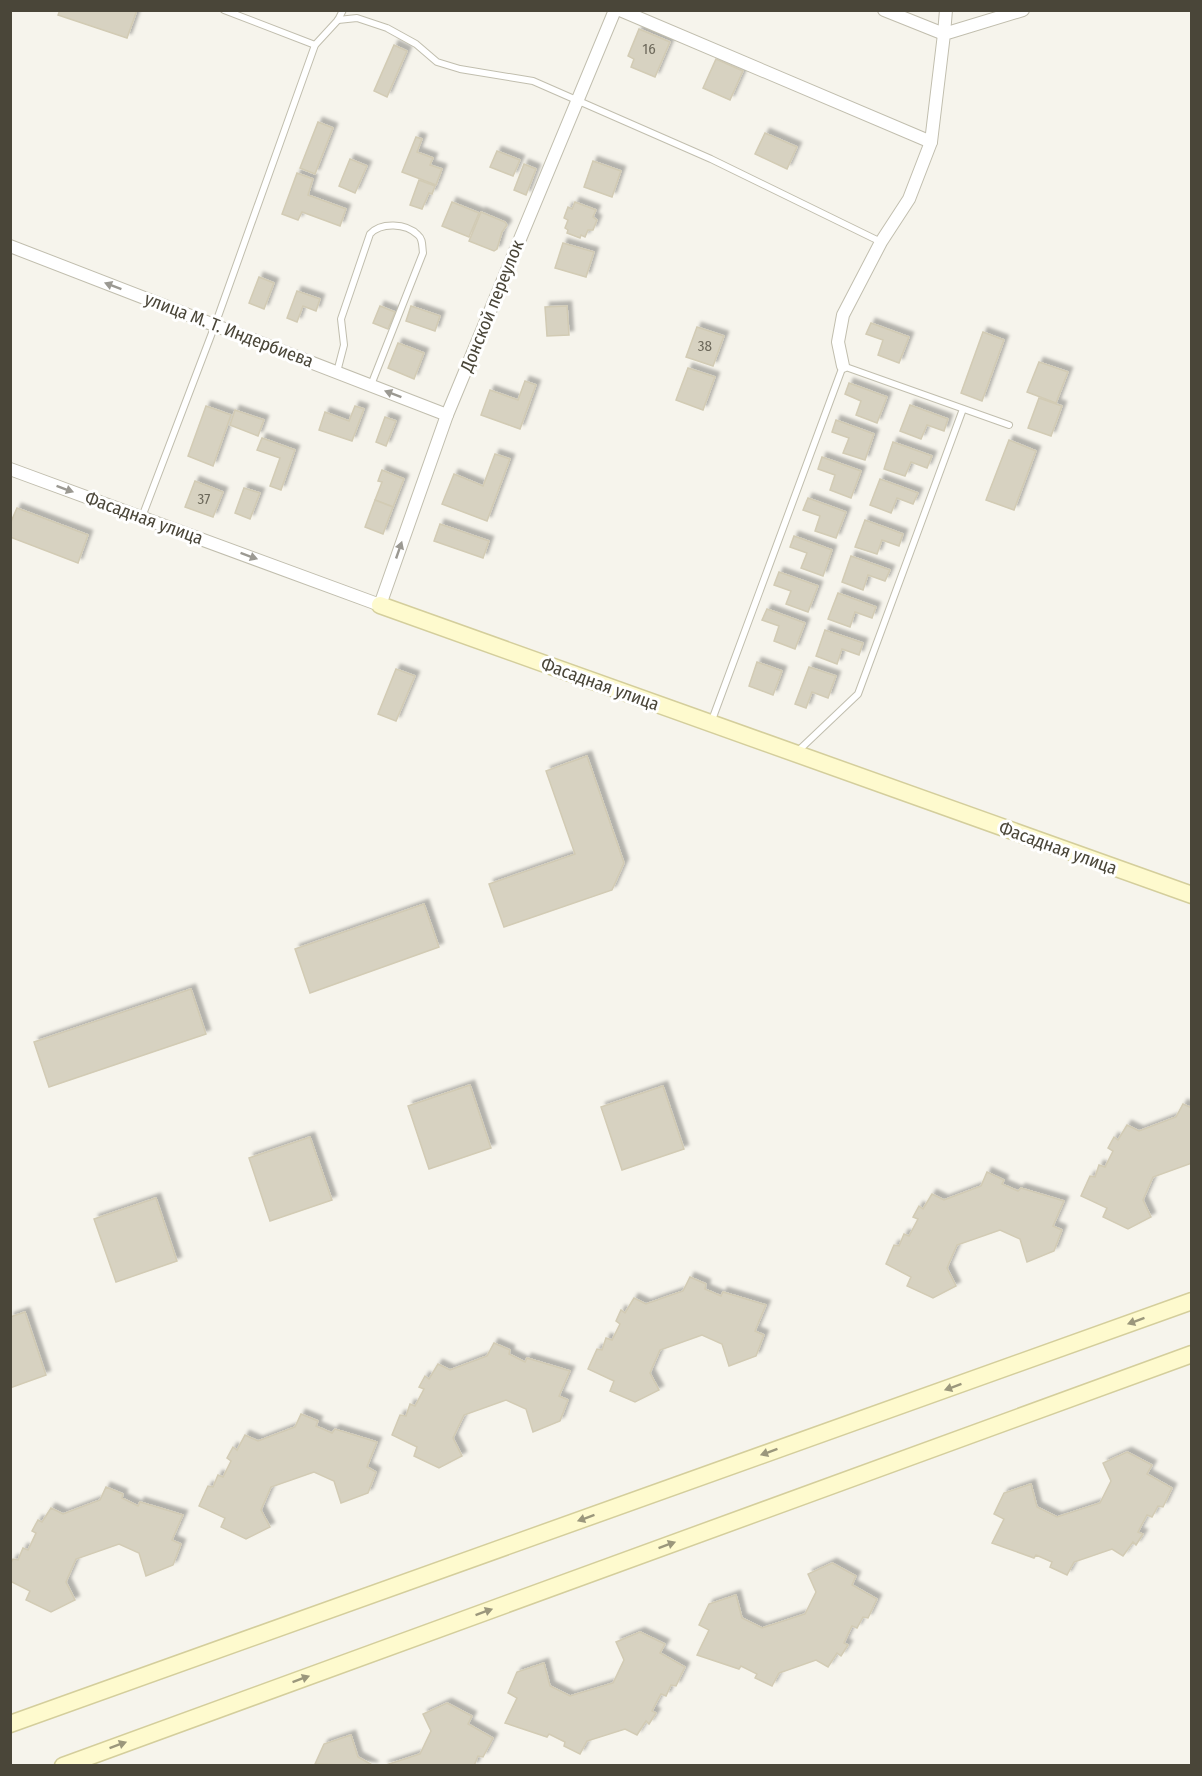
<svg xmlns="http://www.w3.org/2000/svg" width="1202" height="1776" font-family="'Fira Sans Condensed',sans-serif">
<defs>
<filter id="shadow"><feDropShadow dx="4.5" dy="-4.5" stdDeviation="1.5" flood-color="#0004"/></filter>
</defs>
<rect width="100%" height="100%" fill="#f6f4ec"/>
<g fill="#d7d2c1" stroke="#d2cbb4" stroke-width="1.5" filter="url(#shadow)">
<path d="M60,10H137L127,38L58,15Z"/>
<path d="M639,29L670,42L655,77L631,67L634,59L628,56Z"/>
<path d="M394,45L407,51L387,97L374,91Z"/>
<path d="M716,59L743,71L730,100L703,88Z"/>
<path d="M318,122L333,128L315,174L300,168Z"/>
<path d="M765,133L797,147L787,169L755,154Z"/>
<path d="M416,137L422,139L417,152L433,158L430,165L442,169L436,185L402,172Z"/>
<path d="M497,151L520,160L513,176L490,167Z"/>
<path d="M350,159L367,166L355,193L339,186Z"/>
<path d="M593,161L621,171L612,197L584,187Z"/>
<path d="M524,164L536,169L526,195L514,190Z"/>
<path d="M297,173L313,179L308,195L346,209L340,226L302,212L298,220L282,214Z"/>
<path d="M419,180L435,186L432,194L429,193L422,209L410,205Z"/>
<path d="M452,202L479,213L469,237L442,226Z"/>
<path d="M575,202L596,210L593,217L597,220L593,230H588L585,237L581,235L580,238L567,233L568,230L565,228L568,220L564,218L568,207L572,209Z"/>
<path d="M481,212L505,222L507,225L502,232L497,249L494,251L469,241Z"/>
<path d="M563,243L594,252L586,277L555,268Z"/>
<path d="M259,277L274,283L264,309L249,303Z"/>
<path d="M297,291L320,299L316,311L303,306L297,322L287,318Z"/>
<path d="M380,306L395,312L388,329L373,323Z"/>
<path d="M411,306L440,316L435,331L406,321Z"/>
<path d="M567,306L569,335L547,336L545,307Z"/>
<path d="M871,323L909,337L899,363L878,355L883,340L866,334Z"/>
<path d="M697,327L724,336L713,366L686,357Z"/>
<path d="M983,332L1004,340L982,401L961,393Z"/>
<path d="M398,343L424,353L414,379L388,368Z"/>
<path d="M1039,362L1068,372L1056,403L1027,392Z"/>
<path d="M688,368L715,377L703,410L676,400Z"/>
<path d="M525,381L536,385L520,429L481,415L490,390L518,400Z"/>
<path d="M849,383L887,397L877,423L856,415L861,401L845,394Z"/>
<path d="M1039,398L1062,406L1051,436L1028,428Z"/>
<path d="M910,405L948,419L944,431L927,425L921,439L900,431Z"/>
<path d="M206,406L231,415L213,466L188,456Z"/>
<path d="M355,406L364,409L352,441L319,430L325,412L349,421Z"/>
<path d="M235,410L264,420L258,436L230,425Z"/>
<path d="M385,417L396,421L386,446L376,442Z"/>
<path d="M836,420L874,434L865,460L843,453L849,438L832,432Z"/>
<path d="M262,438L295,450L281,490L270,486L280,458L257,450Z"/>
<path d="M1009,440L1036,451L1014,510L986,500Z"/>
<path d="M893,442L932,456L927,468L911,462L905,476L884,469Z"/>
<path d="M495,454L510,459L487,521L442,504L454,474L483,486Z"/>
<path d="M822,457L861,471L851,498L830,490L835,475L818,469Z"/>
<path d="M382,470L404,479L393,507L375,500L382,482L378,481Z"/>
<path d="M880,479L918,493L913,504L897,498L891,513L870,505Z"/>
<path d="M195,481L223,492L213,517L185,507Z"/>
<path d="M244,488L260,493L250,519L235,513Z"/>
<path d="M808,498L846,512L836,538L815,531L820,516L803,510Z"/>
<path d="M375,500L393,507L383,534L365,527Z"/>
<path d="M17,508L88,535L78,563L10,537V524Z"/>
<path d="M865,520L903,534L899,546L882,540L877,554L855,547Z"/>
<path d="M440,524L489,541L483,558L434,541Z"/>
<path d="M794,536L832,550L823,576L801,568L807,553L790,547Z"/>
<path d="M851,556L890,570L885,581L868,575L863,590L842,582Z"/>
<path d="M779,572L818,586L808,612L786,604L791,591L774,585Z"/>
<path d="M838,593L876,607L872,618L855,612L850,627L828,619Z"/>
<path d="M767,609L805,623L795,649L774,641L779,626L762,620Z"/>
<path d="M825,630L863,643L859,655L842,649L837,664L816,656Z"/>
<path d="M757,662L782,671L773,695L749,686Z"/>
<path d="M809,667L836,676L828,698L812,692L806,708L795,704Z"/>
<path d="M396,669L415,676L396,721L378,714Z"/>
<path d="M587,756L624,863L612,890L504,927L489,884L575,854L546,771Z"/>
<path d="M424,904L439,947L310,993L295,949Z"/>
<path d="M191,989L206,1034L49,1087L34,1042Z"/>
<path d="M470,1085L491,1148L429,1169L408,1106Z"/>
<path d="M663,1086L684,1149L622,1170L601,1107Z"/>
<path d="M1183,1104L1192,1108V1163L1153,1177L1143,1200L1151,1217L1128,1229L1103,1217L1107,1208L1081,1196L1090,1176L1095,1177L1099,1165L1105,1167L1113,1151L1108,1148L1114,1137L1118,1140L1127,1125L1139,1131L1176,1117Z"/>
<path d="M310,1137L332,1200L270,1221L249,1158Z"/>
<path d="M987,1172L1004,1180L1002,1184L1018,1191L1021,1188L1064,1201L1053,1226L1062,1230L1054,1251L1027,1262L1020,1239L1000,1230L957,1245L947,1268L956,1286L933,1298L907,1286L911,1277L886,1264L894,1245L899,1246L904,1234L909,1236L918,1219L913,1217L919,1206L923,1209L932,1194L944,1200L981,1186Z"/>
<path d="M156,1198L177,1261L116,1282L94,1219Z"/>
<path d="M690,1277L706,1284L705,1289L721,1296L723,1292L766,1305L755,1331L764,1335L756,1356L729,1366L722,1344L702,1335L660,1350L650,1373L659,1390L635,1402L610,1391L614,1381L588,1369L597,1349L602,1350L606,1338L612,1340L620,1324L616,1321L621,1310L625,1313L634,1298L646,1304L683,1291Z"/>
<path d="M25,1312L46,1375L10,1388V1317Z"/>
<path d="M494,1343L510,1350L509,1354L525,1362L527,1358L570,1371L559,1396L568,1400L560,1421L533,1432L526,1409L506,1400L464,1415L453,1438L462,1456L439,1468L414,1456L417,1447L392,1435L400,1415L406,1416L410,1404L415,1406L424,1389L419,1387L425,1376L429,1379L438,1364L450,1370L487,1356Z"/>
<path d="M301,1414L318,1421L316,1426L332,1433L335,1429L377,1442L367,1467L376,1472L368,1493L341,1503L334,1481L314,1472L271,1487L261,1510L270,1527L246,1539L221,1527L225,1518L199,1506L208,1486L213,1487L218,1475L223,1477L231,1461L227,1458L233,1447L237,1450L245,1435L258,1441L295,1427Z"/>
<path d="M1127,1452L1152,1465L1147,1474L1172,1488L1163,1507L1158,1506L1152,1517L1147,1515L1138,1532L1143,1534L1136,1545L1133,1542L1123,1556L1112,1549L1074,1562L1067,1575L1050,1567L1052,1562L1036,1555L1034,1558L992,1543L1004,1519L994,1514L1004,1493L1031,1484L1037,1507L1057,1517L1100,1503L1111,1481L1103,1463Z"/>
<path d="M106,1487L123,1494L122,1498L138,1506L140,1502L183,1515L172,1540L181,1544L173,1565L146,1576L139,1553L119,1544L76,1559L66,1582L75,1600L51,1612L26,1600L30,1591L10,1581V1565L13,1559L18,1560L23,1548L28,1550L36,1533L32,1531L38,1520L42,1522L51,1508L63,1514L100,1500Z"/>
<path d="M832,1563L856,1576L852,1585L877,1599L868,1618L863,1617L857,1628L852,1626L844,1643L848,1645L841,1656L837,1653L828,1667L816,1660L779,1673L772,1686L755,1678L757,1674L741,1666L739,1669L697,1655L709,1630L699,1625L709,1604L736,1595L742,1618L762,1628L805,1614L816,1592L808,1574Z"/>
<path d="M640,1632L665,1644L660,1653L685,1667L676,1686L671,1685L666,1696L661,1694L652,1711L656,1713L649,1724L646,1721L637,1735L625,1729L587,1741L580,1754L564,1746L565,1742L549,1734L547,1737L505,1723L517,1698L508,1693L517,1672L544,1663L550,1686L570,1696L613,1683L624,1660L616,1642Z"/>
<path d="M447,1703L472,1716L468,1724L493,1738L483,1757L478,1756L474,1766H383L420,1754L431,1731L423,1714Z"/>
<path d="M351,1735L358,1757L374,1766L315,1764L324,1744Z"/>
</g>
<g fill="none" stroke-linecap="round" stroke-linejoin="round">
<defs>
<g id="lane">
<path d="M224,10L315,45"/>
<path d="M338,20L357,18L387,28L416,44L437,62L460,69L533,81L711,159L881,242"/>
<path d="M337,372L344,345L341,319L370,234C381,222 406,223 418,235C423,239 422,246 423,253L371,385"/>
<path d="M142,517L215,325L315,45L338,20L343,10"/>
<path d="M712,720L843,366L1009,425"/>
<path d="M798,751L858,694L963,409"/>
</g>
<g id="street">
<path d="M620,10L931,142L909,199L881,242L843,315L838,342L843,366"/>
<path d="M884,10L944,34L946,10"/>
<path d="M931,142L944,34L1023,10"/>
<path d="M10,246L447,415"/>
<path d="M10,469L380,605L447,415L615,10"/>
</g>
<g id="secondary">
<path d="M380,605L1192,895"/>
<path d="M10,1724L1192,1301"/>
<path d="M63,1766L1192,1354"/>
</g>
</defs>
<use href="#lane" stroke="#c1beae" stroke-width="8"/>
<use href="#street" stroke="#c1beae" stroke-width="14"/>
<use href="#secondary" stroke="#d4ce9c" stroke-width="19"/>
<use href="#lane" stroke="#fff" stroke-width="6"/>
<use href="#street" stroke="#fff" stroke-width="12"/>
<use href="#secondary" stroke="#feface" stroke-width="16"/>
</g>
<defs><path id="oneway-solid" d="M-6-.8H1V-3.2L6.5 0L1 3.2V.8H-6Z" transform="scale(1.5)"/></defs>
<g fill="#9b9992">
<use href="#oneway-solid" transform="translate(113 286) rotate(-159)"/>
<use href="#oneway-solid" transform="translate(393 394) rotate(-159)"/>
<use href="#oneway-solid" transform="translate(65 489) rotate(20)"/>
<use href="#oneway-solid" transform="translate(399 550) rotate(-71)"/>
<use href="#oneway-solid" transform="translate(249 556) rotate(20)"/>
</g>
<g fill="#9b977c">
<use href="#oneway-solid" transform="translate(1136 1321) rotate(160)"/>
<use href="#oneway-solid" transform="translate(953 1387) rotate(160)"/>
<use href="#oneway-solid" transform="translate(769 1452) rotate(160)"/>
<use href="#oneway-solid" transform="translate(586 1518) rotate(160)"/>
<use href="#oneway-solid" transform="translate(667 1545) rotate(-20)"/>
<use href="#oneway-solid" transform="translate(484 1612) rotate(-20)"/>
<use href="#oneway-solid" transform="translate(301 1679) rotate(-20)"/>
<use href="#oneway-solid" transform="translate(118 1745) rotate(-20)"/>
</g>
<g text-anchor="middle" stroke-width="6" stroke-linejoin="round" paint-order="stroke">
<g font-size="15" fill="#6d695b">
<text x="649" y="54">16</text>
<text x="705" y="351">38</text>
<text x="204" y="504">37</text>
</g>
<g font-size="18" fill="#4a4639" stroke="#fff">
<text transform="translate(492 306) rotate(-68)" y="6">Донской переулок</text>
<text transform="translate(229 330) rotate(21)" y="6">улица М. Т. Индербиева</text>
<text transform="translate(144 518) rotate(20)" y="6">Фасадная улица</text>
<text transform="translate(600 684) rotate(20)" y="6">Фасадная улица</text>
<text transform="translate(1058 848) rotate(20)" y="6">Фасадная улица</text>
</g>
</g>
<rect width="1202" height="1776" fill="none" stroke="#4a4639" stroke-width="24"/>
</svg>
